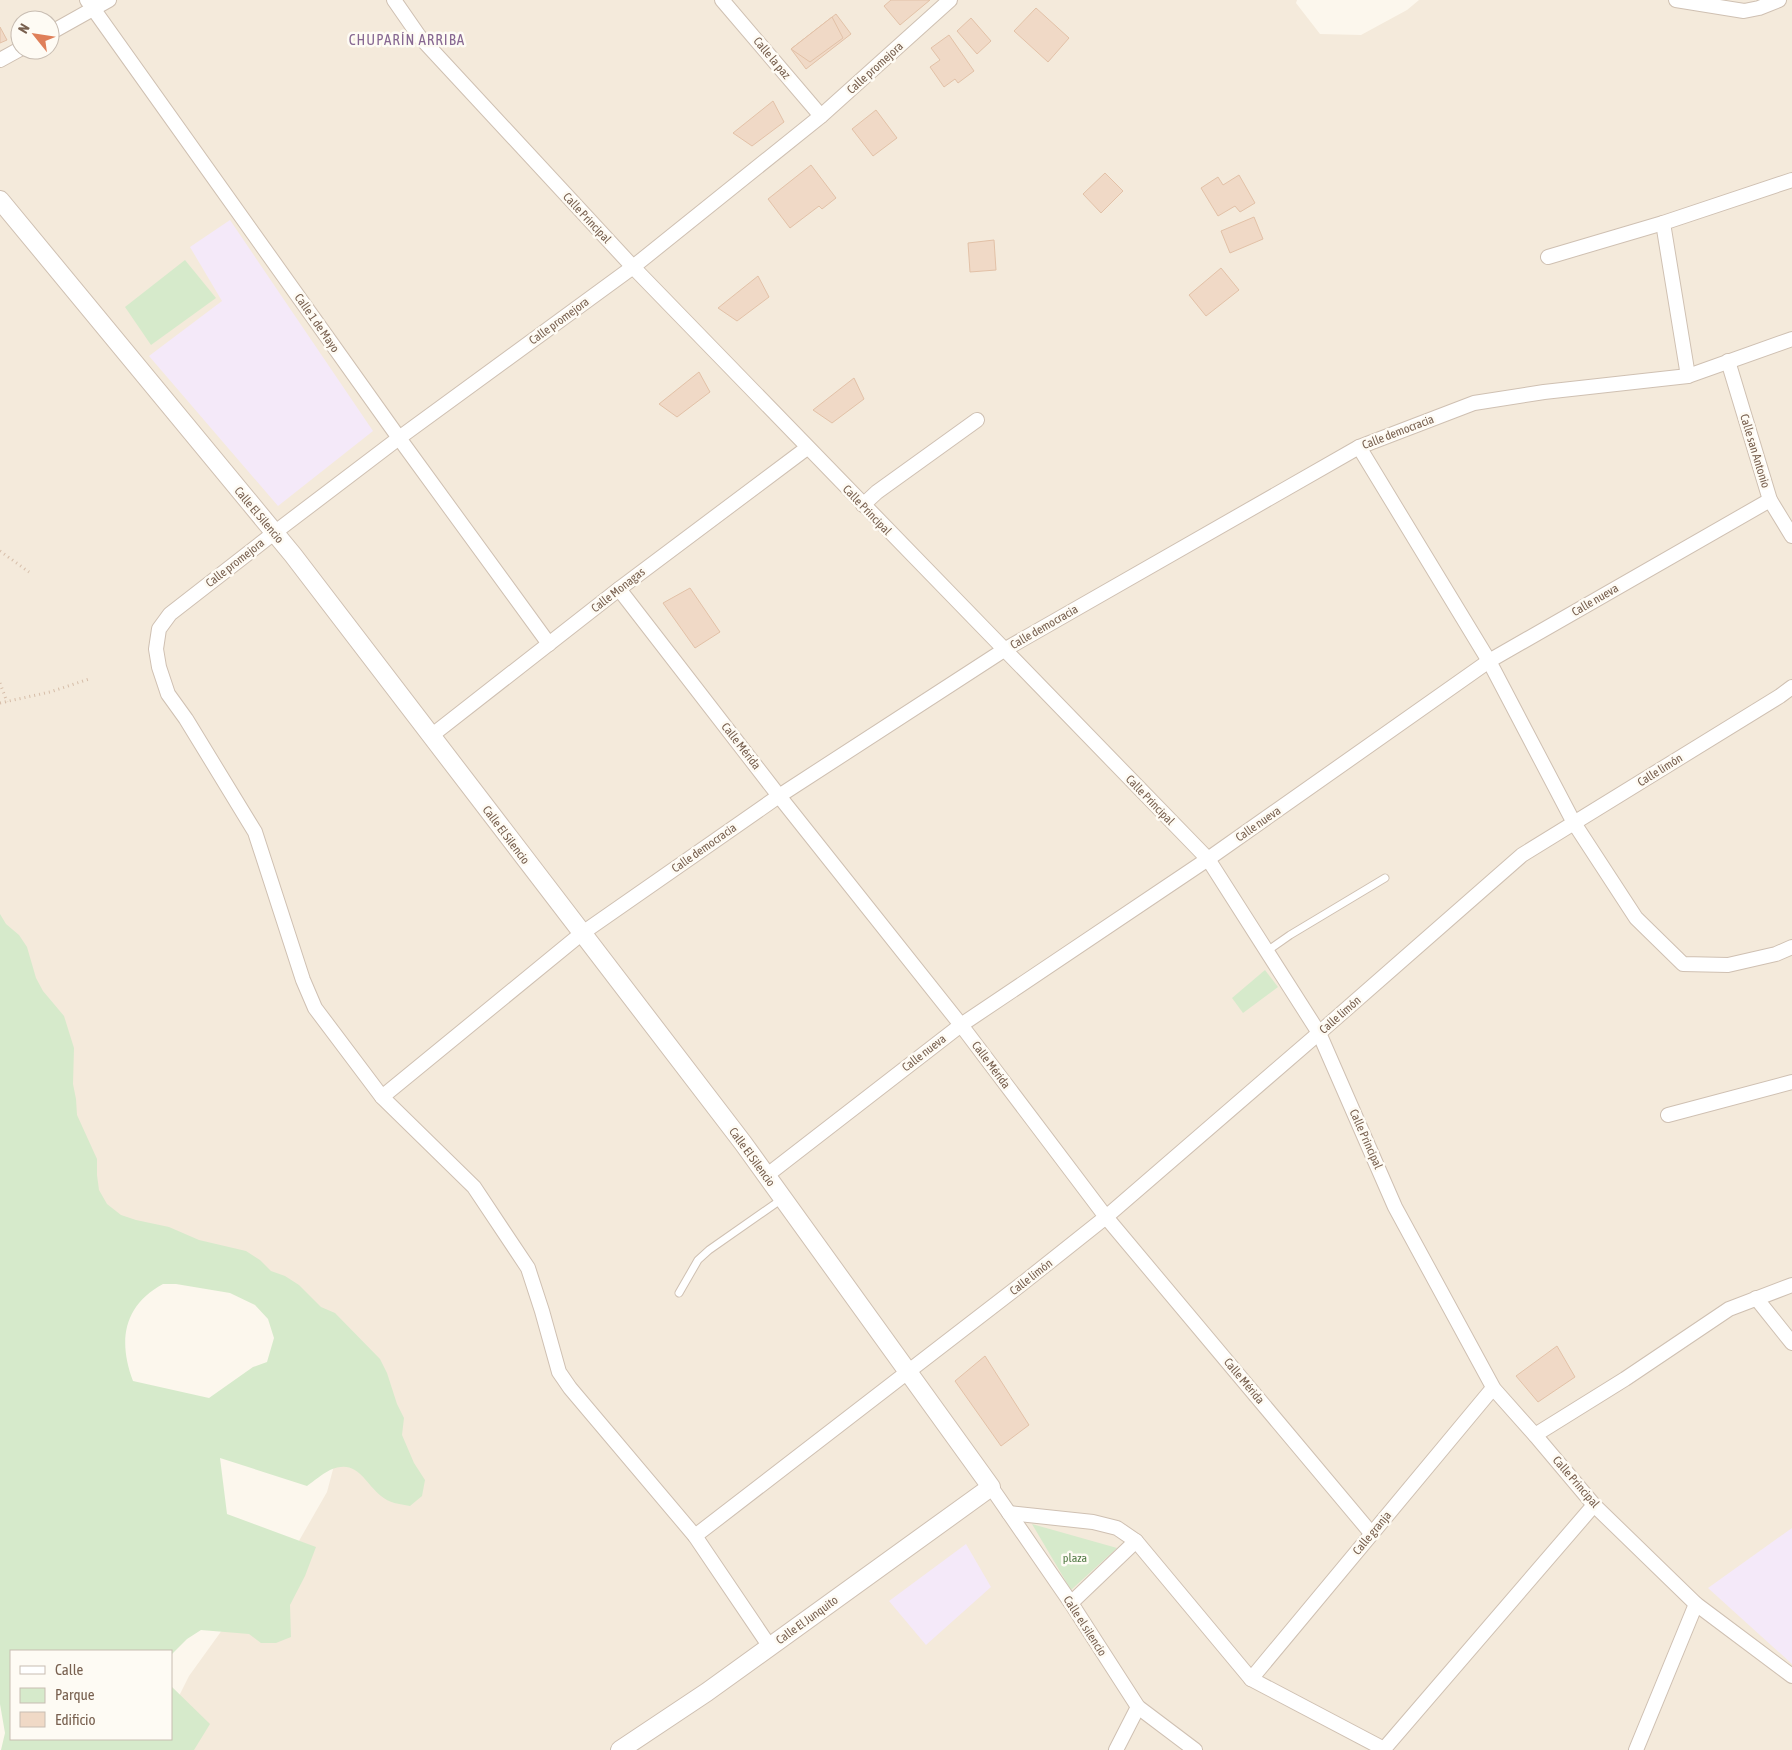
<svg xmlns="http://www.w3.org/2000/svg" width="1792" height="1750" font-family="'Asap Condensed',sans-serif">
<rect width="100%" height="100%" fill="#fcf7ed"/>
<path fill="#f4eadb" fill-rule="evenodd" d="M0,0H1297L1296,3L1320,34L1361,35L1407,10L1419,0H1792V1750H152L171,1739V1712L189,1676L243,1601L288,1560L327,1492L336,1458L294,1318L235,1289L100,1246L0,985ZM20,20H50V50H20Z"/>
<g fill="#f4e9f9">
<path d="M230,220L373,431L278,506L149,356L222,301L190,247Z"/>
<path d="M1792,1528V1664L1708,1588Z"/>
<path d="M966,1544L991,1587L926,1645L889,1601Z"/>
</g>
<g fill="#d6eacb" fill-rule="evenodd">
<path d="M185,260L216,298L151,345L125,307Z"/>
<path d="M0,914L6,924L19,935L27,947L36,978L43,991L64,1016L74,1048L73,1084L76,1099L77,1115L97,1159V1175L99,1190L107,1204L121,1215L136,1220L169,1227L199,1240L246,1251L260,1260L271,1271L285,1276L299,1285L321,1307L335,1313L380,1359L387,1373L397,1404L404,1418L402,1435L414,1463L425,1480L422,1496L410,1506C399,1504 389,1503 381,1496C364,1482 357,1458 330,1470C322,1474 314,1481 307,1486L220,1458L227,1514L316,1547L305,1576L290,1605L291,1637L276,1643H261L249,1634L201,1630L187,1639L171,1655V1651H11V1739H171V1686L210,1724L194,1750H1L5,1733L0,1704ZM163,1284H176L230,1293L255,1305L268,1319L274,1338L267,1362L253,1367L209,1398L133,1381C118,1341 123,1306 163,1284Z"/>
<path d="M1265,970L1278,987L1243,1013L1232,998Z"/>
<path d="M1032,1524L1117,1548L1071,1590Z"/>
</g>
<g fill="#f0d9c6" stroke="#e2c1a7">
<path d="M891,0H930L900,25L884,6Z"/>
<path d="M1036,8L1069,38L1048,62L1014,31Z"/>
<path d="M836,14L851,34L806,69L791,49Z"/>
<path d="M832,17L843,38L810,62L791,49Z"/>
<path d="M971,18L991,41L977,54L957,31Z"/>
<path d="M0,27L7,40L0,43Z"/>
<path d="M949,35L974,71L958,83L955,79L944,87L930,67L940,60L931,48Z"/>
<path d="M773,101L784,122L752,146L733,133Z"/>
<path d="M876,110L897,138L873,156L852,129Z"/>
<path d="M811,165L836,198L822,209L819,206L790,228L768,199Z"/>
<path d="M1105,173L1123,191L1101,213L1083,194Z"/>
<path d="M1239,175L1255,203L1240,212L1235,206L1218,216L1201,188L1218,177L1223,185Z"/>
<path d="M1254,217L1263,239L1230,253L1221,231Z"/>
<path d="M994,240L996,270L970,272L968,243Z"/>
<path d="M1221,268L1239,290L1206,316L1189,295Z"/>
<path d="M758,276L769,297L737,321L718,308Z"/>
<path d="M699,372L710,392L677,417L659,404Z"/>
<path d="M854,378L864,399L832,423L813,410Z"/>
<path d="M690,588L720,632L695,648L663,603Z"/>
<path d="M1557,1346L1575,1377L1538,1402L1516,1376Z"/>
<path d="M985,1356L1029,1425L1001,1446L955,1381Z"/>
</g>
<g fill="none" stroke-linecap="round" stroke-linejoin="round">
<defs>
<g id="service">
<path d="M1267,951L1290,935L1385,878"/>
<path d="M679,1293L698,1260L709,1250L782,1199"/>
</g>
<g id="minor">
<path d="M87,0L399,438L549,644"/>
<path d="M394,0L419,36L633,267L1208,859L1319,1033L1395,1207L1494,1389L1535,1435L1594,1505L1696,1604L1792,1676"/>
<path d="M722,0L821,116"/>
<path d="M1676,0L1744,11L1759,8L1779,0"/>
<path d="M50,33L109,0"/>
<path d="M0,60L20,49"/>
<path d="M1548,257L1663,223"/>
<path d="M1728,361L1770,500L1792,536"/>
<path d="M1688,376L1663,223L1792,180"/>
<path d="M1359,447L1489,661L1574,823L1636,918L1683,964L1728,965L1776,954L1792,947"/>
<path d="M863,505L877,492L977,420"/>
<path d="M619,589L779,796L961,1025L1106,1217L1371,1533"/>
<path d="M431,736L619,589L807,448"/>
<path d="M382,1097L581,934L779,796L1004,650L1359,447L1474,403L1544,392L1688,376L1792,339"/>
<path d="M1668,1115L1792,1082"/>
<path d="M766,1176L961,1025L1208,859L1489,661L1770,500"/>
<path d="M1756,1298L1792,1343"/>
<path d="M1535,1435L1625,1379L1729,1309L1792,1285"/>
<path d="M991,1487L1071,1603L1138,1707L1195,1750"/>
<path d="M1009,1513L1093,1522L1117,1528L1136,1541L1251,1679L1384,1749L1594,1505"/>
<path d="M695,1536L1023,1283L1106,1217L1319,1033L1522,855L1780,696L1792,687"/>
<path d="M1071,1603L1136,1541"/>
<path d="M770,1647L695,1536L570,1388L559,1372L542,1311L528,1268L474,1187L382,1097L315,1008L303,980L255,832L186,719L168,694L159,667L156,649L159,629L170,614L274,533L399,438L633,267L821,116L950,0"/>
<path d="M1251,1679L1493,1388"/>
<path d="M1116,1750L1138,1707"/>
<path d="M1636,1750L1696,1604"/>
</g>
<path id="tertiary" d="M0,200L293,555L743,1143L991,1487L707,1692L620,1750"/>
</defs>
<use href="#service" stroke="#cfc0b2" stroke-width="9"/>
<use href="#minor" stroke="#cfc0b2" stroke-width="16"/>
<use href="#tertiary" stroke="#cfc0b2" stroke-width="20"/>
<g stroke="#d6bda8" stroke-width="3" stroke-dasharray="1 4" stroke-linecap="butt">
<path d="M0,551L29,572"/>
<path d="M0,683L7,702"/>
<path d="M0,703L50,692L89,679"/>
</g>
<use href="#service" stroke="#fff" stroke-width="7"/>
<use href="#minor" stroke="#fff" stroke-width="14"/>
<use href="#tertiary" stroke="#fff" stroke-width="18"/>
</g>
<g text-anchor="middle" stroke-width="5" stroke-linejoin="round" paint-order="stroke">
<g font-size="12" fill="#78604f" stroke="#fefbf4">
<text transform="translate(772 58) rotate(50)" y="4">Calle la paz</text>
<text transform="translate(875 68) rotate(-42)" y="4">Calle promejora</text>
<text transform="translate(587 218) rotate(47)" y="4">Calle Principal</text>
<text transform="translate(559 321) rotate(-36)" y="4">Calle promejora</text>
<text transform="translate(317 323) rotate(55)" y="4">Calle 1 de Mayo</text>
<text transform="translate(1398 432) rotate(-21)" y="4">Calle democracia</text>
<text transform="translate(1755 451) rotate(73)" y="4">Calle san Antonio</text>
<text transform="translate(867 510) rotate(46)" y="4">Calle Principal</text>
<text transform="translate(259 515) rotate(50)" y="4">Calle El Silencio</text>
<text transform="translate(235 563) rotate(-38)" y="4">Calle promejora</text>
<text transform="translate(618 590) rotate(-38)" y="4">Calle Monagas</text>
<text transform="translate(1595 600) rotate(-30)" y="4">Calle nueva</text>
<text transform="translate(1044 627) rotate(-30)" y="4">Calle democracia</text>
<text transform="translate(741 746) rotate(52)" y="4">Calle Mérida</text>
<text transform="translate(1660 770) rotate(-32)" y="4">Calle limón</text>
<text transform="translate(1150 800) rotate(46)" y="4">Calle Principal</text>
<text transform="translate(1258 824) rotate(-35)" y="4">Calle nueva</text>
<text transform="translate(506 835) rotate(53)" y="4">Calle El Silencio</text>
<text transform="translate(704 848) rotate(-35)" y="4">Calle democracia</text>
<text transform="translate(1340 1015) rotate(-41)" y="4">Calle limón</text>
<text transform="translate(924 1053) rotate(-38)" y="4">Calle nueva</text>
<text transform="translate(991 1065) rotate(53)" y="4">Calle Mérida</text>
<text transform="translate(1366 1139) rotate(66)" y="4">Calle Principal</text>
<text transform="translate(752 1157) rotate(54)" y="4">Calle El Silencio</text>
<text transform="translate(1031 1277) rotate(-38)" y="4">Calle limón</text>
<text transform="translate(1244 1381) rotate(50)" y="4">Calle Mérida</text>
<text transform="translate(1576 1482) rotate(49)" y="4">Calle Principal</text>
<text transform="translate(1372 1533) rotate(-50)" y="4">Calle granja</text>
<text transform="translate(807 1620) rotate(-36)" y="4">Calle El Junquito</text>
<text transform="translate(1085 1626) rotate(57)" y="4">Calle el silencio</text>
</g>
<g font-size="12" fill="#547c48" stroke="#fefbf4">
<text x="1075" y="1562">plaza</text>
</g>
<g font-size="15" letter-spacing="1" fill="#876892" stroke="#fefbf4">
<text x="407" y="45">CHUPARÍN ARRIBA</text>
</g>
</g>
<rect x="10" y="1650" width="162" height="90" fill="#fefbf4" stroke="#c8bdb2"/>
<rect x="20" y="1666" width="25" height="8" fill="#ffffff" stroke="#c8bdb2"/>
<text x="55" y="1675" font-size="15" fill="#78604f">Calle</text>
<rect x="20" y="1688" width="25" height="15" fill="#d6eacb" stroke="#c8bdb2"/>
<text x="55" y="1700" font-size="15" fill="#78604f">Parque</text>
<rect x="20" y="1712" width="25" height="15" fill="#f0d9c6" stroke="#c8bdb2"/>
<text x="55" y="1725" font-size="15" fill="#78604f">Edificio</text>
<g transform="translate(35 35) rotate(300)"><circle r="24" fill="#fefbf4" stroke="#c8bdb2"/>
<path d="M0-4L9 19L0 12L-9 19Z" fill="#df7f59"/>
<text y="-8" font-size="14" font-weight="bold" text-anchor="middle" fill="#78604f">N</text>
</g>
</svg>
